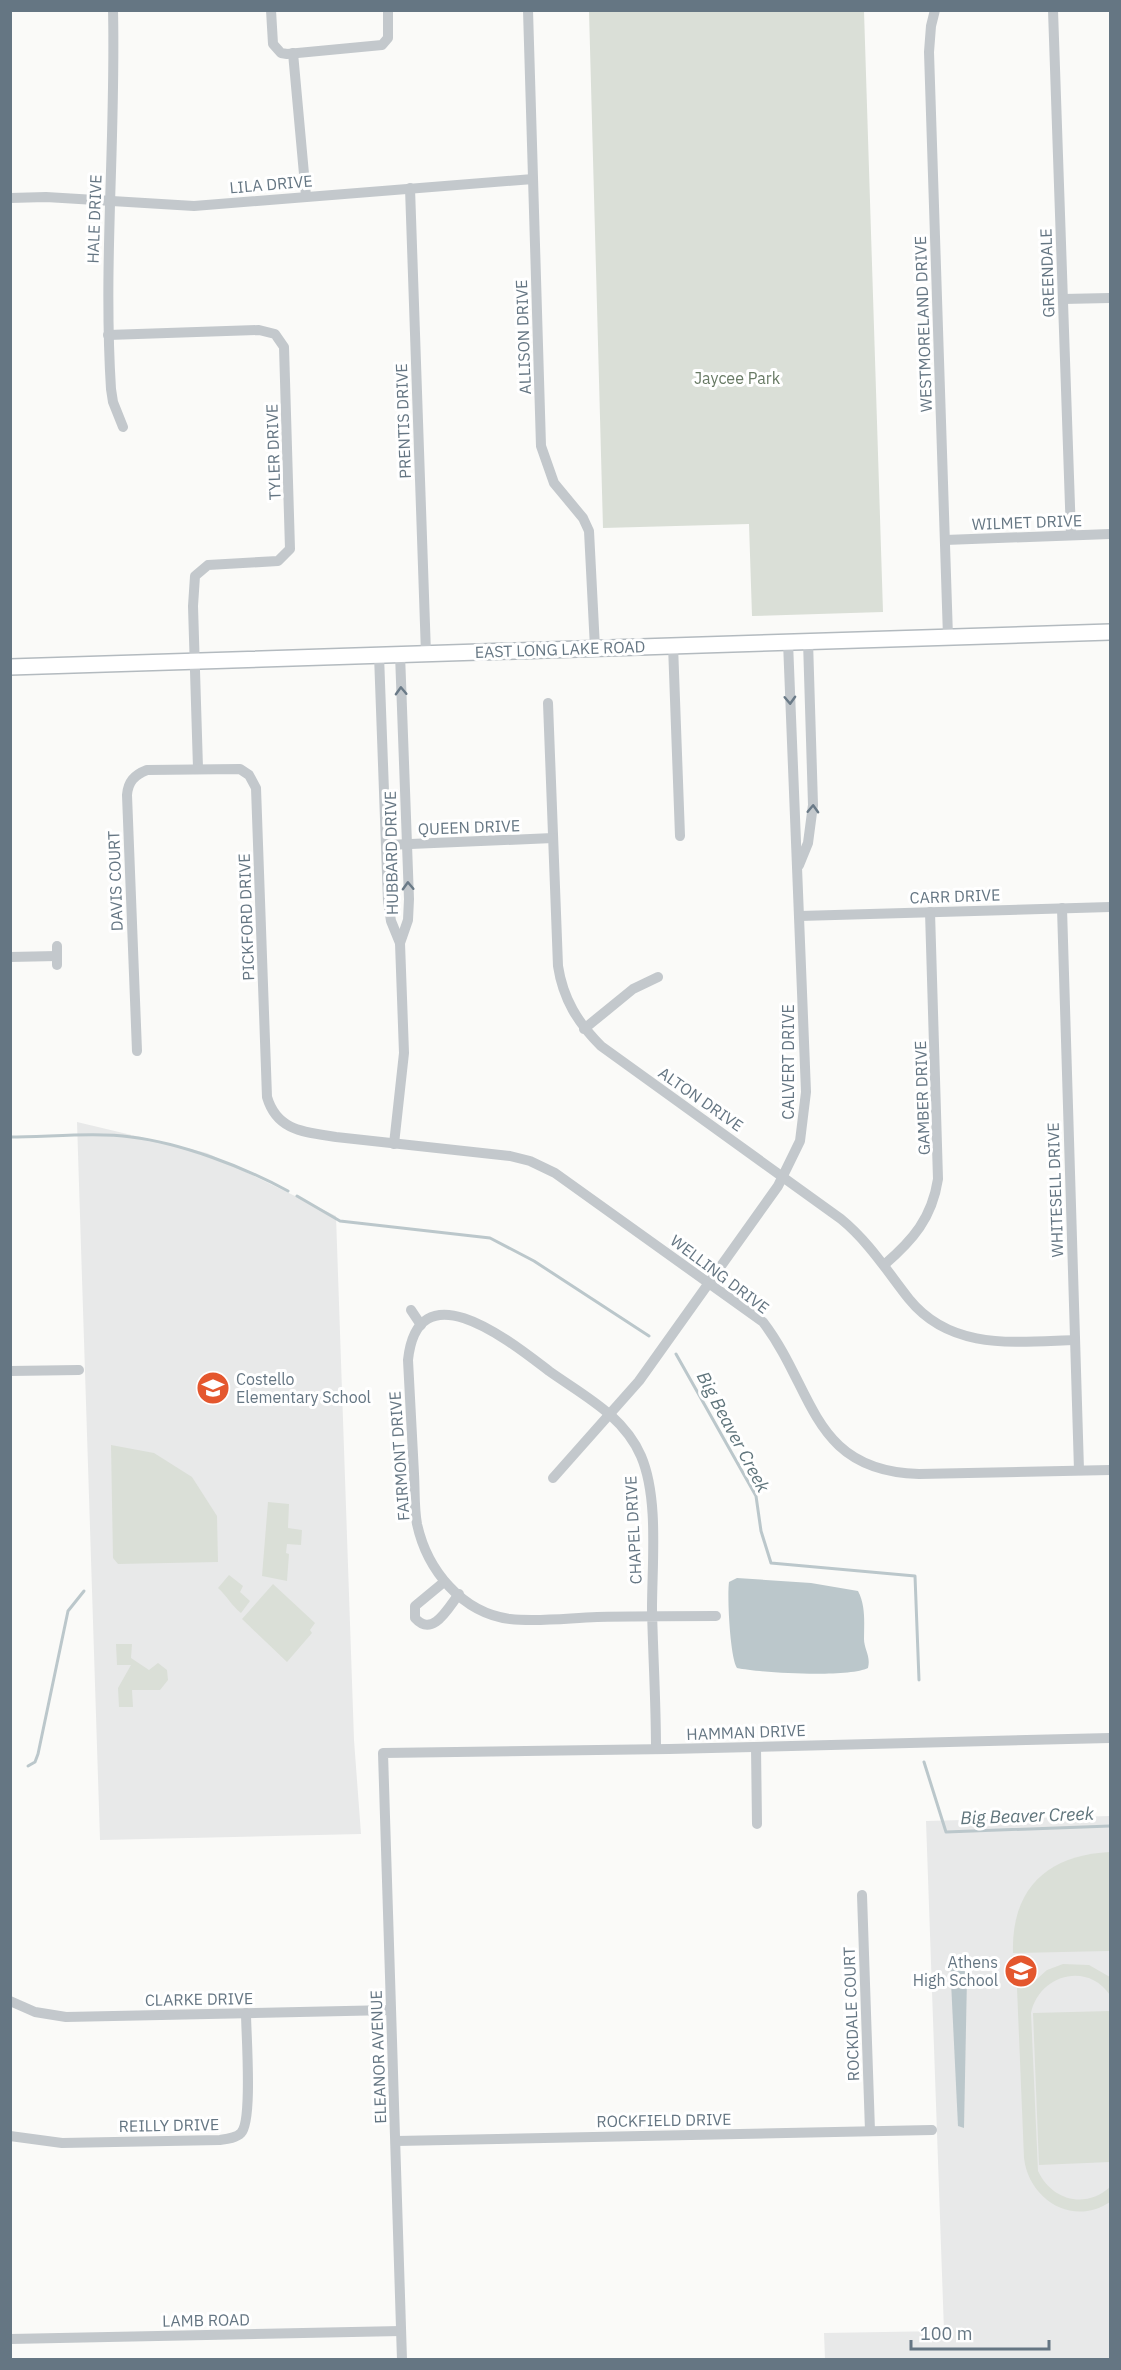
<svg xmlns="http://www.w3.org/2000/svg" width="1121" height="2370" font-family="'IBM Plex Sans',sans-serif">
<rect width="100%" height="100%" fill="#fafaf8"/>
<g fill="#e8e9e9">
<path d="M77,1122L207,1153L336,1216L354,1740L361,1834L100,1840Z"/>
<path d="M1110,1816V2359H825L824,2333L944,2331L926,1821Z"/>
</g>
<g fill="#dadfd7">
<path d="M589,11H864L883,612L752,616L749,524L603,528Z"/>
<path d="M111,1445L154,1453L192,1477L217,1516L218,1562L118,1564L113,1558Z"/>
<path d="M268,1502L289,1504L288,1528L302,1530L301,1545L287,1544L286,1553L289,1554L287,1581L262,1576Z"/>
<path d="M229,1575L243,1586L240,1592L250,1601L241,1613C231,1605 227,1596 218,1588Z"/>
<path d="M273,1584L315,1623L310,1630L312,1633L287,1662L242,1619Z"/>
<path d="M116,1644H132L131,1658L149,1670L158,1663L167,1670L168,1680L160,1690H132L133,1707H119L118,1688L131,1665H117Z"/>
<path d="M1110,1852L1109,1951L1013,1953C1011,1888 1048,1855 1110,1852Z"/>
<path d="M1063,1964L1089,1965L1110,1977V1995C1087,1961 1039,1975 1031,2013L1038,2171C1052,2201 1086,2209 1110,2187V2202C1073,2227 1029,2200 1024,2158L1017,1988L1028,1987L1047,1970Z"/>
<path d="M1110,2011V2162L1039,2165L1033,2013Z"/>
</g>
<g fill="#bbc7cb">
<path d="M737,1578L811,1583L858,1591C866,1606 864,1624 864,1639C864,1649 871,1656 868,1668C848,1678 761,1673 737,1668C730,1657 727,1596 729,1582Z"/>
<path d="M950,1961L961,1962L967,1977L964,2128L958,2126Z"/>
</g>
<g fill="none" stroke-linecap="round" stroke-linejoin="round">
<g stroke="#bbc7cb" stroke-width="3">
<path d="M10,1137C47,1137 97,1132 131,1137C181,1143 244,1167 288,1191"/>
<path d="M297,1196L340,1221L490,1238L534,1261L649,1336"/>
<path d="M676,1354L756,1496L761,1531L771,1563L915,1576L919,1680"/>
<path d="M924,1762L946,1832L1110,1826"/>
<path d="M28,1766L35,1762L38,1754L68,1611L84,1591"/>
</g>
<defs>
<path id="secondary" d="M10,667L1110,632"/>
</defs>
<use href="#secondary" stroke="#b3babf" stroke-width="18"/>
<g stroke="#c3c8cc" stroke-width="10">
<path d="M113,10C116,137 103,263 111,389L113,402L123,427"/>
<path d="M271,10L273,44L281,53L287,54L382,45L388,38V10"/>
<path d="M528,10L541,446L554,483L583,518L589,531L595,648"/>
<path d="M935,10L931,26L929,52L948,637"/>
<path d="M1053,10L1071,535"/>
<path d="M293,53L306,196"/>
<path d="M410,188L426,654"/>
<path d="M10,198L46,197L194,206L533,179"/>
<path d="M1063,299L1110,298"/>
<path d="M108,335L259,330L275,334L284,347L290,549L278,561L208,565L195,576L193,606L198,768"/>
<path d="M945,540L1110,534"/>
<path d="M673,645L680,836"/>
<path d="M400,654L409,899L408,920L400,943"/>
<path d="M379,655L388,901L391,921L400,943L404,1053L394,1144"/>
<path d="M548,703L558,966C563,999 578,1023 601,1046L841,1219C869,1242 887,1271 909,1299C951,1351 1015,1342 1075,1340"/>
<path d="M387,845L553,838"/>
<path d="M799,865L808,843L813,805L808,641"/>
<path d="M1062,908L1079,1470"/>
<path d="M800,916L1110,907"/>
<path d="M57,946V965"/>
<path d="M10,957L57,956"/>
<path d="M584,1029L633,989L658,977"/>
<path d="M137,1051L127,795C128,782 134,775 147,770L240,769L249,775L256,788L267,1097C277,1131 304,1132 336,1137L510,1156L530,1161L555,1173L763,1322C815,1390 811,1471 919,1474L1110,1470"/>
<path d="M884,1265C913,1240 932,1218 938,1179L930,912"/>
<path d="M411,1310L421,1325"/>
<path d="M10,1371L79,1370"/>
<path d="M553,1478L639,1381L778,1186L800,1141L806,1092L788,642"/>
<path d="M444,1582L415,1606V1618C433,1638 448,1608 459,1594"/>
<path d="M756,1747L757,1824"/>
<path d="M656,1749C656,1702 653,1656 652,1609C652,1563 659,1498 641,1456C623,1415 584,1396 549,1371C512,1343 418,1266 408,1360C410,1398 412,1436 414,1474C415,1491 414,1508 417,1524C427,1570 462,1613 510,1619C539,1622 568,1618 597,1617C636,1616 676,1616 716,1616"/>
<path d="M862,1895L870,2131"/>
<path d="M10,2001L35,2012L66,2017L391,2010"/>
<path d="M10,2136L62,2143L220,2140C227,2139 236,2138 241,2133C253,2121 246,2034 246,2013"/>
<path d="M396,2141L932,2130"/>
<path d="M10,2339L401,2331"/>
<path d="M402,2360L383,1753L669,1749L1110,1738"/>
</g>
<use href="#secondary" stroke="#fff" stroke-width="15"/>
</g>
<defs><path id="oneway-chevron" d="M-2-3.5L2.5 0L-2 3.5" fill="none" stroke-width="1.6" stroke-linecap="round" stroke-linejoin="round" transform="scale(1.5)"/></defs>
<g stroke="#6a7a87">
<use href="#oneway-chevron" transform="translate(401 691) rotate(-92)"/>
<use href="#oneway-chevron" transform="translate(790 700) rotate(88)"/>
<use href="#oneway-chevron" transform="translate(813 809) rotate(-88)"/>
<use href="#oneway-chevron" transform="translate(408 886) rotate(-92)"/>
</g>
<defs>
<symbol id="school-disc" viewBox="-11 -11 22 22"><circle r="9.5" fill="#e4572e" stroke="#fff"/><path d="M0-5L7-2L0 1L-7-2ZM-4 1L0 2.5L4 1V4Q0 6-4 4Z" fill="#fff"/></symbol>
</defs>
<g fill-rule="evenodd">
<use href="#school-disc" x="194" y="1369" width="38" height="38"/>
<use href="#school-disc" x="1002" y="1952" width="38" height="38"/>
</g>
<g text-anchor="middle" stroke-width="6" stroke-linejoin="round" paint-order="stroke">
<g font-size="16" fill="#657683" stroke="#fff">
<text transform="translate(271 184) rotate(-5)" y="6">LILA DRIVE</text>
<text transform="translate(94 219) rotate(-88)" y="6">HALE DRIVE</text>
<text transform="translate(1047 273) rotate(-92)" y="6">GREENDALE</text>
<text transform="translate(923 324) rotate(-92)" y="6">WESTMORELAND DRIVE</text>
<text transform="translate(523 337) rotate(-92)" y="6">ALLISON DRIVE</text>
<text transform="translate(403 421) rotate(-92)" y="6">PRENTIS DRIVE</text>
<text transform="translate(273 452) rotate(-92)" y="6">TYLER DRIVE</text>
<text transform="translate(1027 522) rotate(-2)" y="6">WILMET DRIVE</text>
<text transform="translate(560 649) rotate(-2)" y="6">EAST LONG LAKE ROAD</text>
<text transform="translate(469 827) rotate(-2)" y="6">QUEEN DRIVE</text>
<text transform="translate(391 853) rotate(-91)" y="6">HUBBARD DRIVE</text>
<text transform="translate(115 881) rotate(-92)" y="6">DAVIS COURT</text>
<text transform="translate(955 896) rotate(-2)" y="6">CARR DRIVE</text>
<text transform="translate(246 917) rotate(-92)" y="6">PICKFORD DRIVE</text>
<text transform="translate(788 1062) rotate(-90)" y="6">CALVERT DRIVE</text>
<text transform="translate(922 1098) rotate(-92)" y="6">GAMBER DRIVE</text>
<text transform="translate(701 1099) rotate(35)" y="6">ALTON DRIVE</text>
<text transform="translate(1055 1190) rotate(-92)" y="6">WHITESELL DRIVE</text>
<text transform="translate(720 1274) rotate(37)" y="6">WELLING DRIVE</text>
<text transform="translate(399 1456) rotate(-94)" y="6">FAIRMONT DRIVE</text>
<text transform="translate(633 1530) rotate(-93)" y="6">CHAPEL DRIVE</text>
<text transform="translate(746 1732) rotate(-2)" y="6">HAMMAN DRIVE</text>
<text transform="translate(199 1999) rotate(-1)" y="6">CLARKE DRIVE</text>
<text transform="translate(851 2014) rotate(-92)" y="6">ROCKDALE COURT</text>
<text transform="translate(378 2057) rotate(-92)" y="6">ELEANOR AVENUE</text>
<text transform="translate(664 2120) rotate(-1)" y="6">ROCKFIELD DRIVE</text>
<text transform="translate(169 2125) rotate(-1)" y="6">REILLY DRIVE</text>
<text transform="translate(206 2320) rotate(-1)" y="6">LAMB ROAD</text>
</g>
<g font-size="16" fill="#687a64" stroke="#fff">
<text x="737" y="384">Jaycee Park</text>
</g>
<g font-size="16" fill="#657683" stroke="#fff" text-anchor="start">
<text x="236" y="1385">Costello<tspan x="236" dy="18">Elementary School</tspan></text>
<text x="998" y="1968" text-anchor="end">Athens<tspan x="998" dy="18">High School</tspan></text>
</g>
<g font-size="18" font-style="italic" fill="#60757c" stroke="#fff">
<text transform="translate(733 1432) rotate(62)" y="6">Big Beaver Creek</text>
<text transform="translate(1027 1816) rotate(-2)" y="6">Big Beaver Creek</text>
</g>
</g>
<rect width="1121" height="2370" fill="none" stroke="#657683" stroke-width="24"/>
<path d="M911 2340v9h138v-9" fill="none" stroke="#657683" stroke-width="3"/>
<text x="920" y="2340" font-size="18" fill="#657683" stroke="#ffffff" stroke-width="4.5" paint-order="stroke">100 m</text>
</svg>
